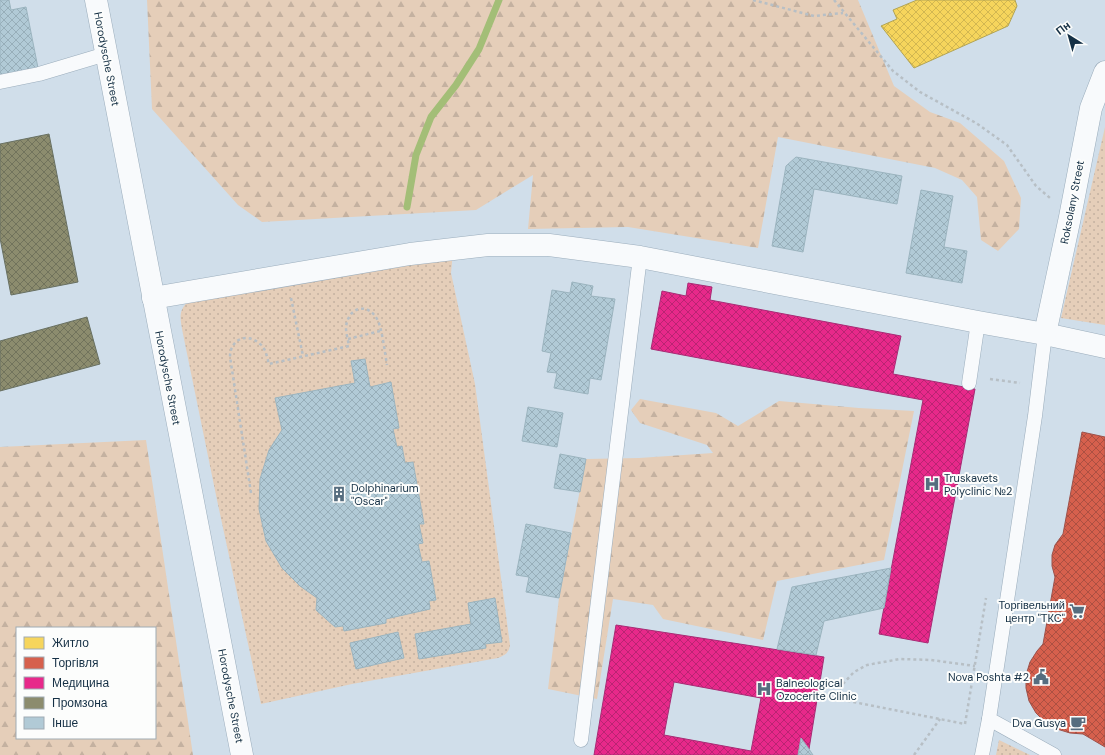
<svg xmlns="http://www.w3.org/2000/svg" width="1105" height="755" font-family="'DM Sans',sans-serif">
<defs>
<pattern id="forest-firs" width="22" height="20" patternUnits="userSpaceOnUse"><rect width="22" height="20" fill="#e5ceb9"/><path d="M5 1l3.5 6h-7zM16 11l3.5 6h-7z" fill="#c4b1a0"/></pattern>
<pattern id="park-dots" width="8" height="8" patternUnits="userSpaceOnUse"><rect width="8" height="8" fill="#e5ceb9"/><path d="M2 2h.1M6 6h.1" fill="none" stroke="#c4b1a0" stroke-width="1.8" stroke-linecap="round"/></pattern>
<pattern id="homes-cross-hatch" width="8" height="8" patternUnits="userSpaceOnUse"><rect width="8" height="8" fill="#f6d55c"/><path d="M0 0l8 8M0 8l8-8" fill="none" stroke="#d2b751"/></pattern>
<pattern id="shops-cross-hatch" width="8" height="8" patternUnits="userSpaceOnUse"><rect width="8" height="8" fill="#d6604d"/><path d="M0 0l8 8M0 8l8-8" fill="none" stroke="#ac5042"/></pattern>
<pattern id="health-cross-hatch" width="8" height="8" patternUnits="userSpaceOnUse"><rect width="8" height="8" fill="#e7298a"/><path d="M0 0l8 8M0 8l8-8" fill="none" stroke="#ba2473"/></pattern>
<pattern id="industry-cross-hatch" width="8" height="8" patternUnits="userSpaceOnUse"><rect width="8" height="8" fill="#8c8c6e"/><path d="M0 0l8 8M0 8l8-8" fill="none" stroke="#71735c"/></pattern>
<pattern id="building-cross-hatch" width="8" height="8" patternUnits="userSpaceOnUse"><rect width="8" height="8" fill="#b1cad6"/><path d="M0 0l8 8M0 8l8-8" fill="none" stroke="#97aeb9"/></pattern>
</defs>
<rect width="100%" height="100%" fill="#d0deea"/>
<g fill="url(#forest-firs)" fill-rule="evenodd">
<path d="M147,0H858L894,86L930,112L960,123L1004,161L1021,198L1019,229L998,251L981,240L977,197L962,180L935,168L778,137L758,248L628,227L528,229L533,175L476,210L262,222L238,205L152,109Z"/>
<path d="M640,399L716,413L738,426L779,401L859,408L914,411L884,560L777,581L763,640L663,619L653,605L613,599L597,699L548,689L559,598L586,459L639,458L713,453L707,445L640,423L631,410Z"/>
<path d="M146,440L193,755H0V447ZM17,628H155V738H17Z"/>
</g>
<g fill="url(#park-dots)">
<path d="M1105,127V325L1061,318Z"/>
<path d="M453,252L451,273L475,384L510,645C509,653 505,655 498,658L352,684L261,704L217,500L183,334C180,317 177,310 192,298Z"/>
<path d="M999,740L1030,755H996Z"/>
</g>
<path fill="url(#homes-cross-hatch)" stroke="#b2a455" d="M917,0H1015L1017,6L1008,26L914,68L881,26L897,19L893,10Z"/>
<path fill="url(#shops-cross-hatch)" stroke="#9c524b" d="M1082,432L1105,437V747L1083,734L1070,733L1057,729L1045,722L1036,713L1029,701L1026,688V675L1030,662L1037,651L1043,644L1055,577L1052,566V555L1055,545L1063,534Z"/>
<g fill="url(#health-cross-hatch)" stroke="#a82b75" fill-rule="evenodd">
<path d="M688,283L712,287L710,300L901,336L893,374L975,389L928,643L879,634L923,400L651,349L662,291L686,296Z"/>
<path d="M616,625L824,657L809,749L801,738L798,755H594ZM674,682L761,698L751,751L664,735Z"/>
</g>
<g fill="url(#industry-cross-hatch)" stroke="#687062">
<path d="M49,134L78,282L11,295L0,238V144Z"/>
<path d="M87,317L100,364L0,391V341Z"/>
</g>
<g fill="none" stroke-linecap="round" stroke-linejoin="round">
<path stroke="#a3be77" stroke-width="7" d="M407,207L416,155L431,117L456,85L479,49L499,0"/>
</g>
<g fill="url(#building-cross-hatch)" stroke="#9bb4bf">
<path d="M0,0H9L11,10L26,7L38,68L0,76Z"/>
<path d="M796,157L902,176L897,204L814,189L803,252L772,246L786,166Z"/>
<path d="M921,190L953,196L944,247L967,251L962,283L906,273Z"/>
<path d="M572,282L593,286L591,296L615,299L601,380L590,378L588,394L554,388L557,373L547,372L551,353L542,351L552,290L570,293Z"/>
<path d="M365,359L370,387L391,382L399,428L393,429L397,447L402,446L405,463L413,462L424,524H419L423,543L418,544L422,562L429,561L436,600L429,601L430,609L386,619V623L344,631L343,626L335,627L316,610L317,598L300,586L282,568L266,541L259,509L260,479L269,450L282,430L275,398L355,383L351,361Z"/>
<path d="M528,407L563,413L557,447L522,441Z"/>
<path d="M560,454L586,459L580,492L554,488Z"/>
<path d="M526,524L571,533L559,598L526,592L529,577L516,575Z"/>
<path d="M891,568L884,608L824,621L816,655L777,649L792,587Z"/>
<path d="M495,598L502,642L485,644L486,648L419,659L415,634L471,624L468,603Z"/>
<path d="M398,632L404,658L356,669L350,643Z"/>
<path d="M801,738L809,749L813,755H798Z"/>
</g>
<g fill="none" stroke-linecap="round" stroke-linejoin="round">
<defs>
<g id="service">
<path d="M0,82L39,74L106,54"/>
<path d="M1045,334L1035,416L989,719L1054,755"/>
<path d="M969,383L978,322"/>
<path d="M581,740L640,257"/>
<path d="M982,755L989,719"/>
</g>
<g id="minor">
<path d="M153,298L410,254L488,245H549L640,257L978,322L1045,334L1105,347"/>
<path d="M1045,334L1070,217L1091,108L1105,72"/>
</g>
<path id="tertiary" d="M96,0L242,755"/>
</defs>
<use href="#service" stroke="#9badbc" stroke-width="15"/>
<use href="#minor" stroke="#9badbc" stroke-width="23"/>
<use href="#tertiary" stroke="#9badbc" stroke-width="23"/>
<g stroke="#b7bfc5" stroke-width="2.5" stroke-dasharray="3 3" stroke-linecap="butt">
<path d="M753,0L814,16L843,13"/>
<path d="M834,0L893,71L920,92L976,123L1007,145L1036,186L1050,198"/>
<path d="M291,298L303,356"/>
<path d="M348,339L380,331"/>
<path d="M990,379L1020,383"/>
<path d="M251,493L230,357C230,339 247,332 260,344C266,348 267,358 269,364L349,346C348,340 346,333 346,328C347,308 367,301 377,319C382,327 385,354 387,365"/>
<path d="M818,695L965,724"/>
<path d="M833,699L841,686L854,672L867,665L900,659L931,660L975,666"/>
<path d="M965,724L986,598"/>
<path d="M914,755L940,719"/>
</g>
<use href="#service" stroke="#f8fafc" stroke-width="14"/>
<use href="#minor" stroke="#f8fafc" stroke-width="22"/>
<use href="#tertiary" stroke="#f8fafc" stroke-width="22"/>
</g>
<defs>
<symbol id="hospital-bare" viewBox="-9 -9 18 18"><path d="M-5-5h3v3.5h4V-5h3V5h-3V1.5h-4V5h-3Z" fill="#566d7f" stroke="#fcfdfc" stroke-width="2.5" paint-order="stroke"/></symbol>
<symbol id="building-bare" viewBox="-9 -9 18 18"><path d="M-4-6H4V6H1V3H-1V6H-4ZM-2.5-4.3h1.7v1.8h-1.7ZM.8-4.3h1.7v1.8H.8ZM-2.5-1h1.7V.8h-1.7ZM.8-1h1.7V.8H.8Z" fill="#566d7f" stroke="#fcfdfc" stroke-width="2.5" paint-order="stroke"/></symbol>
<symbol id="supermarket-bare" viewBox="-9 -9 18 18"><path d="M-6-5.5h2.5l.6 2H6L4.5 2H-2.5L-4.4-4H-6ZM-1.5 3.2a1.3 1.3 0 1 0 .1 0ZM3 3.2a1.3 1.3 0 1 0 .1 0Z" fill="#566d7f" stroke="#fcfdfc" stroke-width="2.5" paint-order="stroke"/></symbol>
<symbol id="civic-bare" viewBox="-9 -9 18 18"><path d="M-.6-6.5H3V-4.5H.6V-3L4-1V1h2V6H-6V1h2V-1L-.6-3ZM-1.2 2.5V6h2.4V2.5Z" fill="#566d7f" stroke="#fcfdfc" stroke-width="2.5" paint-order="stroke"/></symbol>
<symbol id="cafe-bare" viewBox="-9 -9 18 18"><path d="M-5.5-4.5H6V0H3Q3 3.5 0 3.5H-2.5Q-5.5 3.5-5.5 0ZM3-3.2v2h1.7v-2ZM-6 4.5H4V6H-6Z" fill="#566d7f" stroke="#fcfdfc" stroke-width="2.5" paint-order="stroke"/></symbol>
</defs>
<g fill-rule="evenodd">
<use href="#hospital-bare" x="921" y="473" width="22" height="22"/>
<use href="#building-bare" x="328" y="483" width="22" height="22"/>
<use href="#supermarket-bare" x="1066" y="600" width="22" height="22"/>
<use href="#civic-bare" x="1030" y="666" width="22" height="22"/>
<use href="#hospital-bare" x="753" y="678" width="22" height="22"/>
<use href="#cafe-bare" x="1067" y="712" width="22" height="22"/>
</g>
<g text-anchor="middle" stroke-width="4" stroke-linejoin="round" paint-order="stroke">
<g font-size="11" fill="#153045" stroke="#fcfdfc">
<text transform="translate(107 59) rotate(79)" y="4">Horodysche Street</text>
<text transform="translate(1072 202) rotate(-79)" y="4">Roksolany Street</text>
<text transform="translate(168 378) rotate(79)" y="4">Horodysche Street</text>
<text transform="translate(231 696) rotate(79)" y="4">Horodysche Street</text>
</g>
<g font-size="11" fill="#153045" stroke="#fcfdfc" text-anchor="start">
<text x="944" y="482">Truskavets<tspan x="944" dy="13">Polyclinic №2</tspan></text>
<text x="351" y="492">Dolphinarium<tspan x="351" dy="13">"Oscar"</tspan></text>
<text x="1065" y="609" text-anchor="end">Торгівельний<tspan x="1065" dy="13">центр "ТКС"</tspan></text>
<text x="1029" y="681" text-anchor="end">Nova Poshta #2</text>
<text x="776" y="687">Balneological<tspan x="776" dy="13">Ozocerite Clinic</tspan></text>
<text x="1066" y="727" text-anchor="end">Dva Gusya</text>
</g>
</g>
<rect x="16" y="627" width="140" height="112" fill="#fcfdfc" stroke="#a0abb3"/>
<rect x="24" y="637" width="20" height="12" fill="#f6d55c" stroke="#a0abb3"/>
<text x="52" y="647" font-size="12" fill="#153045">Житло</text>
<rect x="24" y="657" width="20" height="12" fill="#d6604d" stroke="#a0abb3"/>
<text x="52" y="667" font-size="12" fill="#153045">Торгівля</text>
<rect x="24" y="677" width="20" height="12" fill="#e7298a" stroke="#a0abb3"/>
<text x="52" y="687" font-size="12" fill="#153045">Медицина</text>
<rect x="24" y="697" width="20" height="12" fill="#8c8c6e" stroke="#a0abb3"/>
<text x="52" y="707" font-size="12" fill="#153045">Промзона</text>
<rect x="24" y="717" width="20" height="12" fill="#b1cad6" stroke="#a0abb3"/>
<text x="52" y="727" font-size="12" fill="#153045">Інше</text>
<g transform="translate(1069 36) rotate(323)" stroke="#fcfdfc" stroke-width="3" paint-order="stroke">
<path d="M0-3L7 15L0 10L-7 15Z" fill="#153045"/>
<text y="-6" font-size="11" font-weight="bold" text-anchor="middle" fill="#153045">Пн</text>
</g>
</svg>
